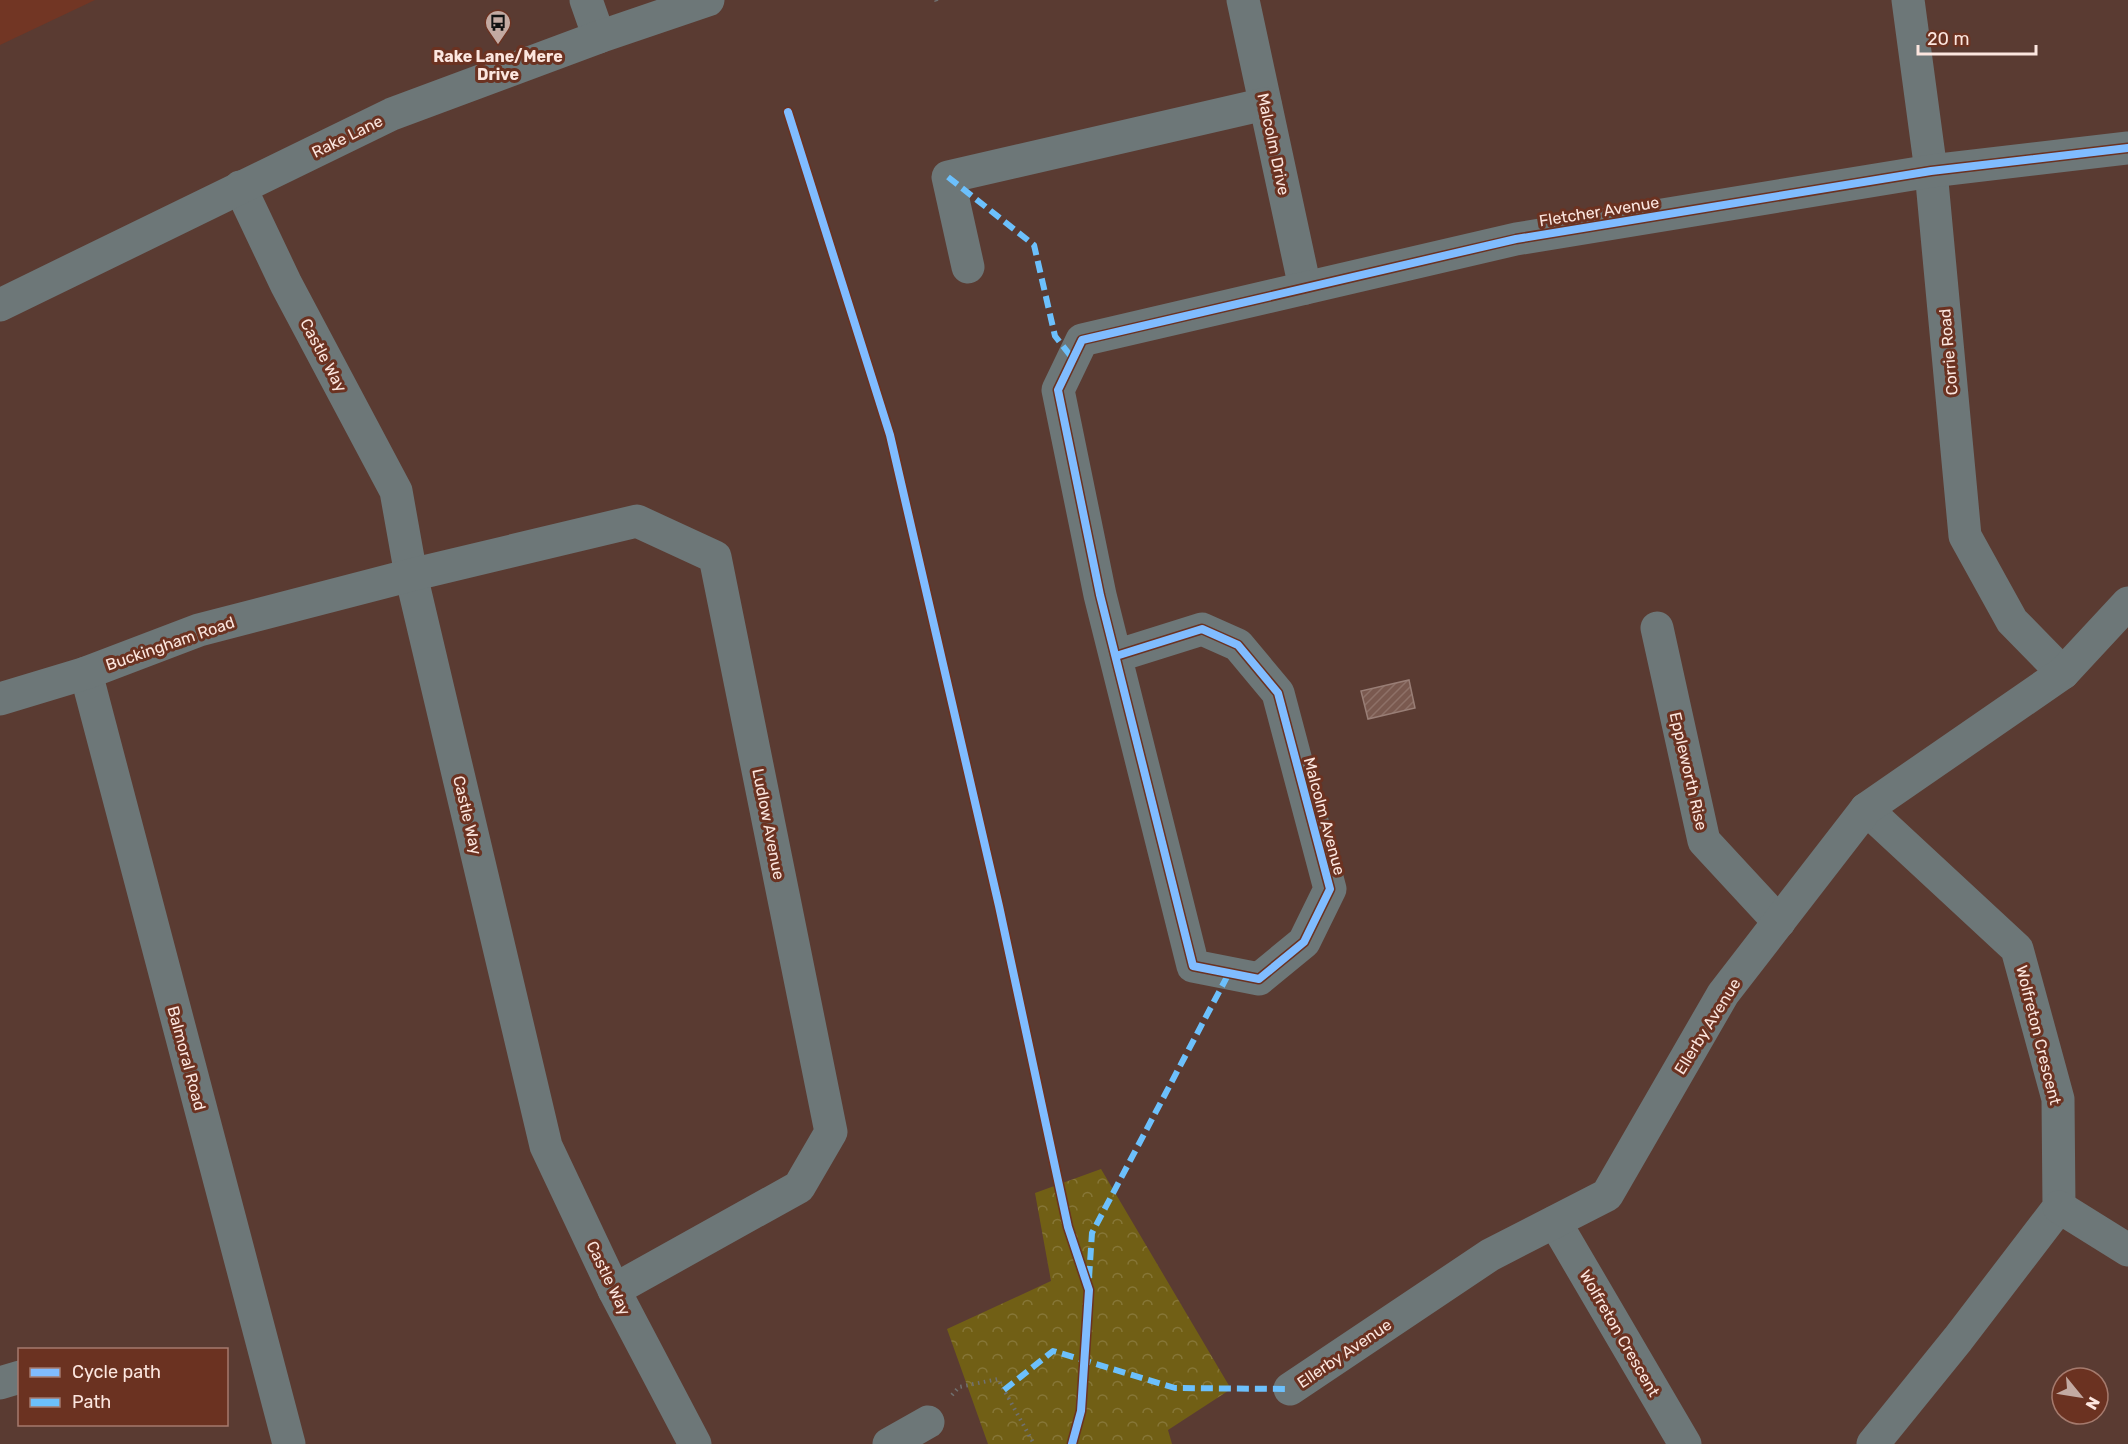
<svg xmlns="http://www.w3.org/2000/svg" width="2128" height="1444" font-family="Rubik,sans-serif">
<defs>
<pattern id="forest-crowns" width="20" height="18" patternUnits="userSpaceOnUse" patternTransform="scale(1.5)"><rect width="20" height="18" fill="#715f15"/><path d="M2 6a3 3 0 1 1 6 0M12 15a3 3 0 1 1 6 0" fill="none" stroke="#867637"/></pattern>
<pattern id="building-hatch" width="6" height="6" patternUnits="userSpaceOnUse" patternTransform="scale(1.5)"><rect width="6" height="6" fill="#7a594f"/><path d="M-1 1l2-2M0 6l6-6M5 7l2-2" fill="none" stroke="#8e7168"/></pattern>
</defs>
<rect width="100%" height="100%" fill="#5a3b32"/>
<path fill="#723624" d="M0,0H95L0,45Z"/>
<path fill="url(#forest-crowns)" d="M1101,1169L1231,1389L1168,1430L1172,1444H988L947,1329L1051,1281L1035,1193Z"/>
<path fill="url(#building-hatch)" stroke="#997e76" stroke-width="1.5" d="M1409,680L1415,708L1368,719L1361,691Z"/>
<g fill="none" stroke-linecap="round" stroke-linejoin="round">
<g stroke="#70706f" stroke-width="4" stroke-dasharray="1.5 4.5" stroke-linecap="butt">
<path d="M936,0L937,3"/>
<path d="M788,112L890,435L999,906L1068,1227L1089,1290L1081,1411L1072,1444"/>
<path d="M952,1395L959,1387L998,1379L1034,1444"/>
</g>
<g stroke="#6d7778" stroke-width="33">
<path d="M586,0L599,37"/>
<path d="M1243,0L1305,288"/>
<path d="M1908,0L1931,171L1965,536L2012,621L2063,673"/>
<path d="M240,187L286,284L396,491L411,575L546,1146L614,1290L695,1444"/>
<path d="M968,267L948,177L1265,104"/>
<path d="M0,305L392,114L599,37L708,0"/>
<path d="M1657,628L1704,841L1779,922"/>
<path d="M1116,656L1202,629L1238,645L1278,693L1330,889L1304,942L1259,979L1193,966L1100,595L1058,390L1082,340L1516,239L1931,171L2128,148"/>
<path d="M86,673L289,1444"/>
<path d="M0,699L86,673L199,630L411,575L637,521L715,557L831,1132L799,1187L614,1290"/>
<path d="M1866,809L2017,949L2058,1099L2059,1207L1958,1339L1873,1444"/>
<path d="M2059,1207L2128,1250"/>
<path d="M1555,1222L1685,1444"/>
<path d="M0,1383L20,1377"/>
<path d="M1290,1389L1490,1255L1607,1195L1723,994L1866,809L2063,673L2128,603"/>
<path d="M889,1444L928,1422"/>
</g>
<g stroke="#6cc0fc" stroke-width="6" stroke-dasharray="12 6" stroke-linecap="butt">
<path d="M948,177L1034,245L1055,336L1073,359"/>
<path d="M1089,1278L1092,1233L1229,973"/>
<path d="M1004,1390L1053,1351L1175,1388L1290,1389"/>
</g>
<defs>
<g id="cycleway">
<path d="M788,112L890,435L999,906L1068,1227L1089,1290L1081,1411L1072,1444"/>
<path d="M1116,656L1202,629L1238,645L1278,693L1330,889L1304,942L1259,979L1193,966L1100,595L1058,390L1082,340L1516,239L1931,171L2128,148"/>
</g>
</defs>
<use href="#cycleway" stroke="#6b3221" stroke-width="11"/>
<use href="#cycleway" stroke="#80bcff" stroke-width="8"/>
</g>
<defs>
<symbol id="bus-pin" viewBox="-11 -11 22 30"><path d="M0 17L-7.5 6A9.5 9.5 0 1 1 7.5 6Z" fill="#c3aaa2" stroke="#6b3221"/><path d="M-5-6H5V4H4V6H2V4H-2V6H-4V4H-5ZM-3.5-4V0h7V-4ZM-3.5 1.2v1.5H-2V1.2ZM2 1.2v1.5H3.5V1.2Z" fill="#111"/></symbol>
</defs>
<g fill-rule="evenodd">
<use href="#bus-pin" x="483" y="8" width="30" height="40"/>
</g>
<g text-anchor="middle" stroke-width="6" stroke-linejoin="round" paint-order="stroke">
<g font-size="16" font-weight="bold" fill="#fce6df" stroke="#6b3221">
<text x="498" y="62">Rake Lane/Mere<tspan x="498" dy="18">Drive</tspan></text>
</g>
<g font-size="16" fill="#fce6df" stroke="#6b3221">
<text transform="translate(347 136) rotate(-26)" y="6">Rake Lane</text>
<text transform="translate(1274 144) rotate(78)" y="6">Malcolm Drive</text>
<text transform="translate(1599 211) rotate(-9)" y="6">Fletcher Avenue</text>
<text transform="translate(1948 352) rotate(-95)" y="6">Corrie Road</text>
<text transform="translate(324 355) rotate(62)" y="6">Castle Way</text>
<text transform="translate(170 643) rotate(-19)" y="6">Buckingham Road</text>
<text transform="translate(1689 771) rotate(77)" y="6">Eppleworth Rise</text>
<text transform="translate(468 815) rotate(77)" y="6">Castle Way</text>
<text transform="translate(1325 816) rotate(75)" y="6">Malcolm Avenue</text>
<text transform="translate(769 824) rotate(79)" y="6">Ludlow Avenue</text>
<text transform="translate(1707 1026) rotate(-58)" y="6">Ellerby Avenue</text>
<text transform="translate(2039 1035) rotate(76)" y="6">Wolfreton Crescent</text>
<text transform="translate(187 1058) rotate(75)" y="6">Balmoral Road</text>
<text transform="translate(609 1278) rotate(64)" y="6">Castle Way</text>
<text transform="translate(1620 1333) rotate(60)" y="6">Wolfreton Crescent</text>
<text transform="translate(1344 1353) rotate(-34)" y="6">Ellerby Avenue</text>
</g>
</g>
<rect x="18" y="1348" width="210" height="78" fill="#6b3221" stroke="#a57a6d" stroke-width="1.5"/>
<rect x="30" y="1368" width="30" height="9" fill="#80bcff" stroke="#a57a6d" stroke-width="1.5"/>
<text x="72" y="1378" font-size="18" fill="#fce6df">Cycle path</text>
<rect x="30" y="1398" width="30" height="9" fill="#6cc0fc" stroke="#a57a6d" stroke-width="1.5"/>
<text x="72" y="1408" font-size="18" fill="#fce6df">Path</text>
<g transform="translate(2080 1396) rotate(120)"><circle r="28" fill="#6b3221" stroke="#a57a6d" stroke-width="1.5"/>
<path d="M0-4.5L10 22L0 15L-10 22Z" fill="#c3aaa2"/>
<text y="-9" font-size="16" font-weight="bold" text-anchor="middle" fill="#fce6df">N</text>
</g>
<path d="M1918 45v9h118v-9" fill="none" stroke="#fce6df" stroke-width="3"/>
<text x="1927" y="45" font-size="18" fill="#fce6df" stroke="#6b3221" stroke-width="4.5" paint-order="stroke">20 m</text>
</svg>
